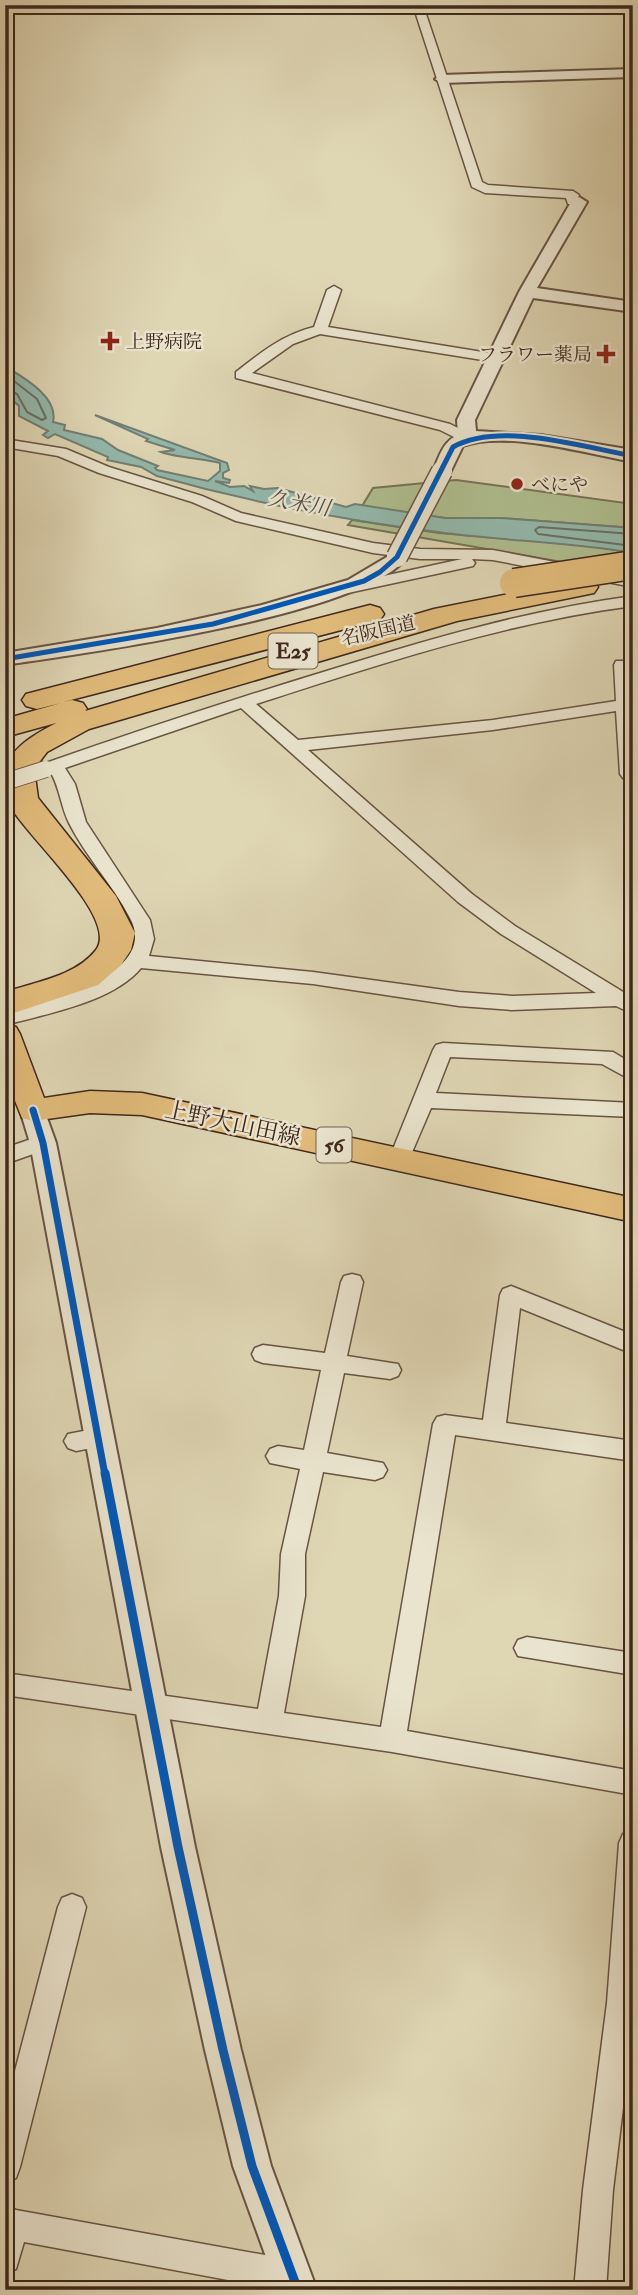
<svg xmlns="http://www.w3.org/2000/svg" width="638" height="2295" font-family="'IM FELL Double Pica','Noto Serif JP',serif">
<rect width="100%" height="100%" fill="#dfd6b4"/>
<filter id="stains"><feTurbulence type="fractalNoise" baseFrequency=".00286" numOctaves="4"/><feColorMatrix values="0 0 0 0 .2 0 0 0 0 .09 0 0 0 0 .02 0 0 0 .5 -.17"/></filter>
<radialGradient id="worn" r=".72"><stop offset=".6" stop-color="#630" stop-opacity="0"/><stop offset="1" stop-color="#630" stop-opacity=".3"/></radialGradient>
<g fill="#afbe8f" stroke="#787356" stroke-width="2">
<path d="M456,480L633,504V528L501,518H445L362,506L373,488Z"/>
<path d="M352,520L439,533L592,546L633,553L562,562L348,525Z"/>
</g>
<path fill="#93b9ac" stroke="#727f73" stroke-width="2" d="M5,366C23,377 59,397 53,422L65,425L64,430L102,439L118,450L158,466L155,468L157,470L208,481L220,471V463C204,459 174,457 161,452L175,450L146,441L148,439L95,415L227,463L229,470L223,473V478L230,480L229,483L215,481L230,487L244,486L253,491L250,486L264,489L278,488L346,507L355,504L445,518H501L633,528V553C568,542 503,541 438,532C342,520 249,502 157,476L141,467L107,460L108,457L55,434L48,438L43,435L48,431L19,416V406L5,393Z"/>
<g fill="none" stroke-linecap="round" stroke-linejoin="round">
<g stroke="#6a7064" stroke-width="2">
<path d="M5,374L37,399L46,418L42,420L27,412L17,394L5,388"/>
<path d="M633,534L539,527L535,530L538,534L633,546"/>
</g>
<defs>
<g id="minor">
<path d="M413,5H423L482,182L488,185L573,191L579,195L576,204H568L566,198L485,193L472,187Z"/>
<path d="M334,286L341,290L328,327L495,354L502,358L495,362L320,334L293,344L252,373L450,424L472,435L474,438L472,441H462L440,430L236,378V372C260,353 284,334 314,327L327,290Z"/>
<path d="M5,439L66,449L109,467L202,496L241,513L373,543L420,549L493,550L633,577V587L493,560L472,559L475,563L473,566L334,596L326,591L328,588L462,559H420L373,553L236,521L192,502L99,473L58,456L5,447Z"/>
<path d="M633,596V606C503,623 380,664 256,704L298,740L493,720L616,701L614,665L616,661H628L633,700V779L623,778L620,774L616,711L493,730L308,750L472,894L515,926L633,998V1014L616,1006L512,1010L459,1006L313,984L141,968C113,1002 46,1014 5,1025V1011C41,1002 161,976 130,918C113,885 86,857 69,823C61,807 60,789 51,773H40L37,769L40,765C137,731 234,699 333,669C432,638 530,610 633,596ZM241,708L458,902L501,934L596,993L512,996L459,992L313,972L149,956L154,939L150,920L86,822L75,784L65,768Z"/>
<path d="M443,1043L613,1052L633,1064V1081L602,1064L450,1057L436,1093L633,1103V1117L431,1108L407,1164L400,1167L393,1164L389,1159L433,1050L436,1045Z"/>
<path d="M43,1135L50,1138L53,1143L50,1148L5,1164V1148Z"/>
<path d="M352,1274L360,1276L363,1282L347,1356L398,1364L401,1370L398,1376L390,1379L344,1373L327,1453L383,1463L387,1470L383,1477L375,1480L323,1472L305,1554V1596L284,1713L381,1727L433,1424L437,1417L445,1415L483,1420L500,1295L503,1289L511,1286L633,1335V1354L520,1308L506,1423L633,1441V1461L455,1435L407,1731L633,1771V1795L392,1752L5,1695V1673L258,1709L279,1596L281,1554L300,1469L270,1463L266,1456L270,1449L278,1446L304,1450L321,1370L263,1363L255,1360L252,1354L255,1348L263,1345L325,1353L341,1282L344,1276Z"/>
<path d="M99,1428L107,1431L111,1438L107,1445L76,1451L68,1448L64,1441L68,1434Z"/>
<path d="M527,1637L633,1653V1675L518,1656L514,1648L518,1640Z"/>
<path d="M633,1830V2025L613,2190L606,2290H574L583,2190L607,2003L619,1843L623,1834Z"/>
<path d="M72,1894L82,1898L86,1907L20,2167L16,2178L5,2182V2109L58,1907L62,1898Z"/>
<path d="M5,2206L16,2210L292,2260L303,2265L308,2276L303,2287L282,2290L24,2242L16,2269L5,2273Z"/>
</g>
<g id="tertiary">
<path d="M633,69V77L442,83L435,79L442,75Z"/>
<path d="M579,197L587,202L537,288L633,302V312L533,298L475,420L476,431L541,435L633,450V462C589,454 504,430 463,446L449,475H435L433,471C439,457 443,441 458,435L457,420L519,292L571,202Z"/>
<path d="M397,551L407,557C366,615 82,654 5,665V653L157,628L262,605L348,580Z"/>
<path d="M33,1101L42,1104L56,1143L195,1847L241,2050L271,2166L317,2290H278L233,2166L205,2050L161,1847L30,1143L20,1110L24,1104Z"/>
</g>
<path id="primary" d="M5,1024L16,1027L20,1034L44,1098L90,1091L142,1093L633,1198V1222L142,1115L90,1113L33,1121L22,1118L5,1076Z"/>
<path id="motorway" d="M584,579L594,581L598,587L594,593L457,621L89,729L47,752L34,769L38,798L116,896L135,933L131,950L121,965L98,985L5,1016V992C35,982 76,976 96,950C121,917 19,831 7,800C4,792 3,770 7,763C18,743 36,734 56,723L5,737V719L61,703L37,709L26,706L22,700L26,694L370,605L380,608L384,614L380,620L63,702L72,700L83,703L87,709L85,711L434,609Z"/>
</defs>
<use href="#minor" stroke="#685443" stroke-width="3"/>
<use href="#tertiary" stroke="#685443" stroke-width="4"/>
<use href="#primary" stroke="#40281d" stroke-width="3"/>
<use href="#motorway" stroke="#40281d" stroke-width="3"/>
<use href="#minor" fill="#eae4ce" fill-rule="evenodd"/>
<use href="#tertiary" fill="#eae4ce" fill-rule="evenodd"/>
<use href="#primary" fill="#e0bb7a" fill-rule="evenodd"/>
<use href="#motorway" fill="#e0bb7a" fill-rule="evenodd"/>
<defs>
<path id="minor-bridge" d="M5,782L46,769"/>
<path id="tertiary-bridge" d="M397,557L442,471"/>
<path id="motorway-bridge" d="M514,583L633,565"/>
</defs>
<use href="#minor-bridge" stroke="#685443" stroke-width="18" stroke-linecap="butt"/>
<use href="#tertiary-bridge" stroke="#685443" stroke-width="23" stroke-linecap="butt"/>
<use href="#motorway-bridge" stroke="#40281d" stroke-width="31" stroke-linecap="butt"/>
<use href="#minor-bridge" stroke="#eae4ce" stroke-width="16"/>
<use href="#tertiary-bridge" stroke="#eae4ce" stroke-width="20"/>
<use href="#motorway-bridge" stroke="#e0bb7a" stroke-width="28"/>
<defs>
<path id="cycleway-far2" d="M5,659L213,624L364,581L380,572L397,557L453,447C499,421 583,447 633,456"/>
<path id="cycleway-far1" d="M33,1110L43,1143L105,1475"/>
<path id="cycleway" d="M105,1473L178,1847L223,2050L252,2166L298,2290"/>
</defs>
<use href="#cycleway-far2" stroke="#eae4ce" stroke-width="9"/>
<use href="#cycleway-far1" stroke="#eae4ce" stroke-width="11"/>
<use href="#cycleway" stroke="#eae4ce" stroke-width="13"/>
<use href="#cycleway-far2" stroke="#0057b8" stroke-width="5"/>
<use href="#cycleway-far1" stroke="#0057b8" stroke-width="7"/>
<use href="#cycleway" stroke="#0057b8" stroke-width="9"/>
</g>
<g fill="#8f2418" stroke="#eae4ce" stroke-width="2.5">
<path d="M106.5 330.5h7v7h7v7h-7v7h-7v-7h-7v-7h7z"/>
<path d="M602.5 343.5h7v7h7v7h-7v7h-7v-7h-7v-7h7z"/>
<circle cx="517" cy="484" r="7"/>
</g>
<g text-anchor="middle" stroke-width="5" stroke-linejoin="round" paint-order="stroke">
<g font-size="19" fill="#40281d" stroke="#eae4ce" text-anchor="start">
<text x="126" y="348">上野病院</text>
<text x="592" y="361" text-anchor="end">フラワー薬局</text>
<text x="531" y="491">べにや</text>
</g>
<g font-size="19" fill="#40281d" stroke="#eae4ce">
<text transform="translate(378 630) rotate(-13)" y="7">名阪国道</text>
</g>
<g font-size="21" font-style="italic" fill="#554c41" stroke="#eae4ce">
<text transform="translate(299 503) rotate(10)" y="7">久米川</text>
</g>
<g fill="#eae4ce" stroke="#736052" stroke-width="2">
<rect x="268.5" y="633.5" width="49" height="35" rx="5"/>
<rect x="316.5" y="1127.5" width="35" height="35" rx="5"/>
</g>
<g font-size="21" font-weight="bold" fill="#40281d">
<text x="293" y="658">E25</text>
<text x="334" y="1152">56</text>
</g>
<g font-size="23" fill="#40281d" stroke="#eae4ce">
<text transform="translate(233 1123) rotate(12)" y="8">上野大山田線</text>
</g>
</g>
<rect width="638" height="2295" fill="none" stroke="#dfd6b4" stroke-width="28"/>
<rect x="7" y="7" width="624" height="2281" fill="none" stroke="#40281d" stroke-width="3.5"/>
<rect x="14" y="14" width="610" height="2267" fill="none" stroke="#40281d" stroke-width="2"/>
<rect width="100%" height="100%" filter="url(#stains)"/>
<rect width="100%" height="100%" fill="url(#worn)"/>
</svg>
